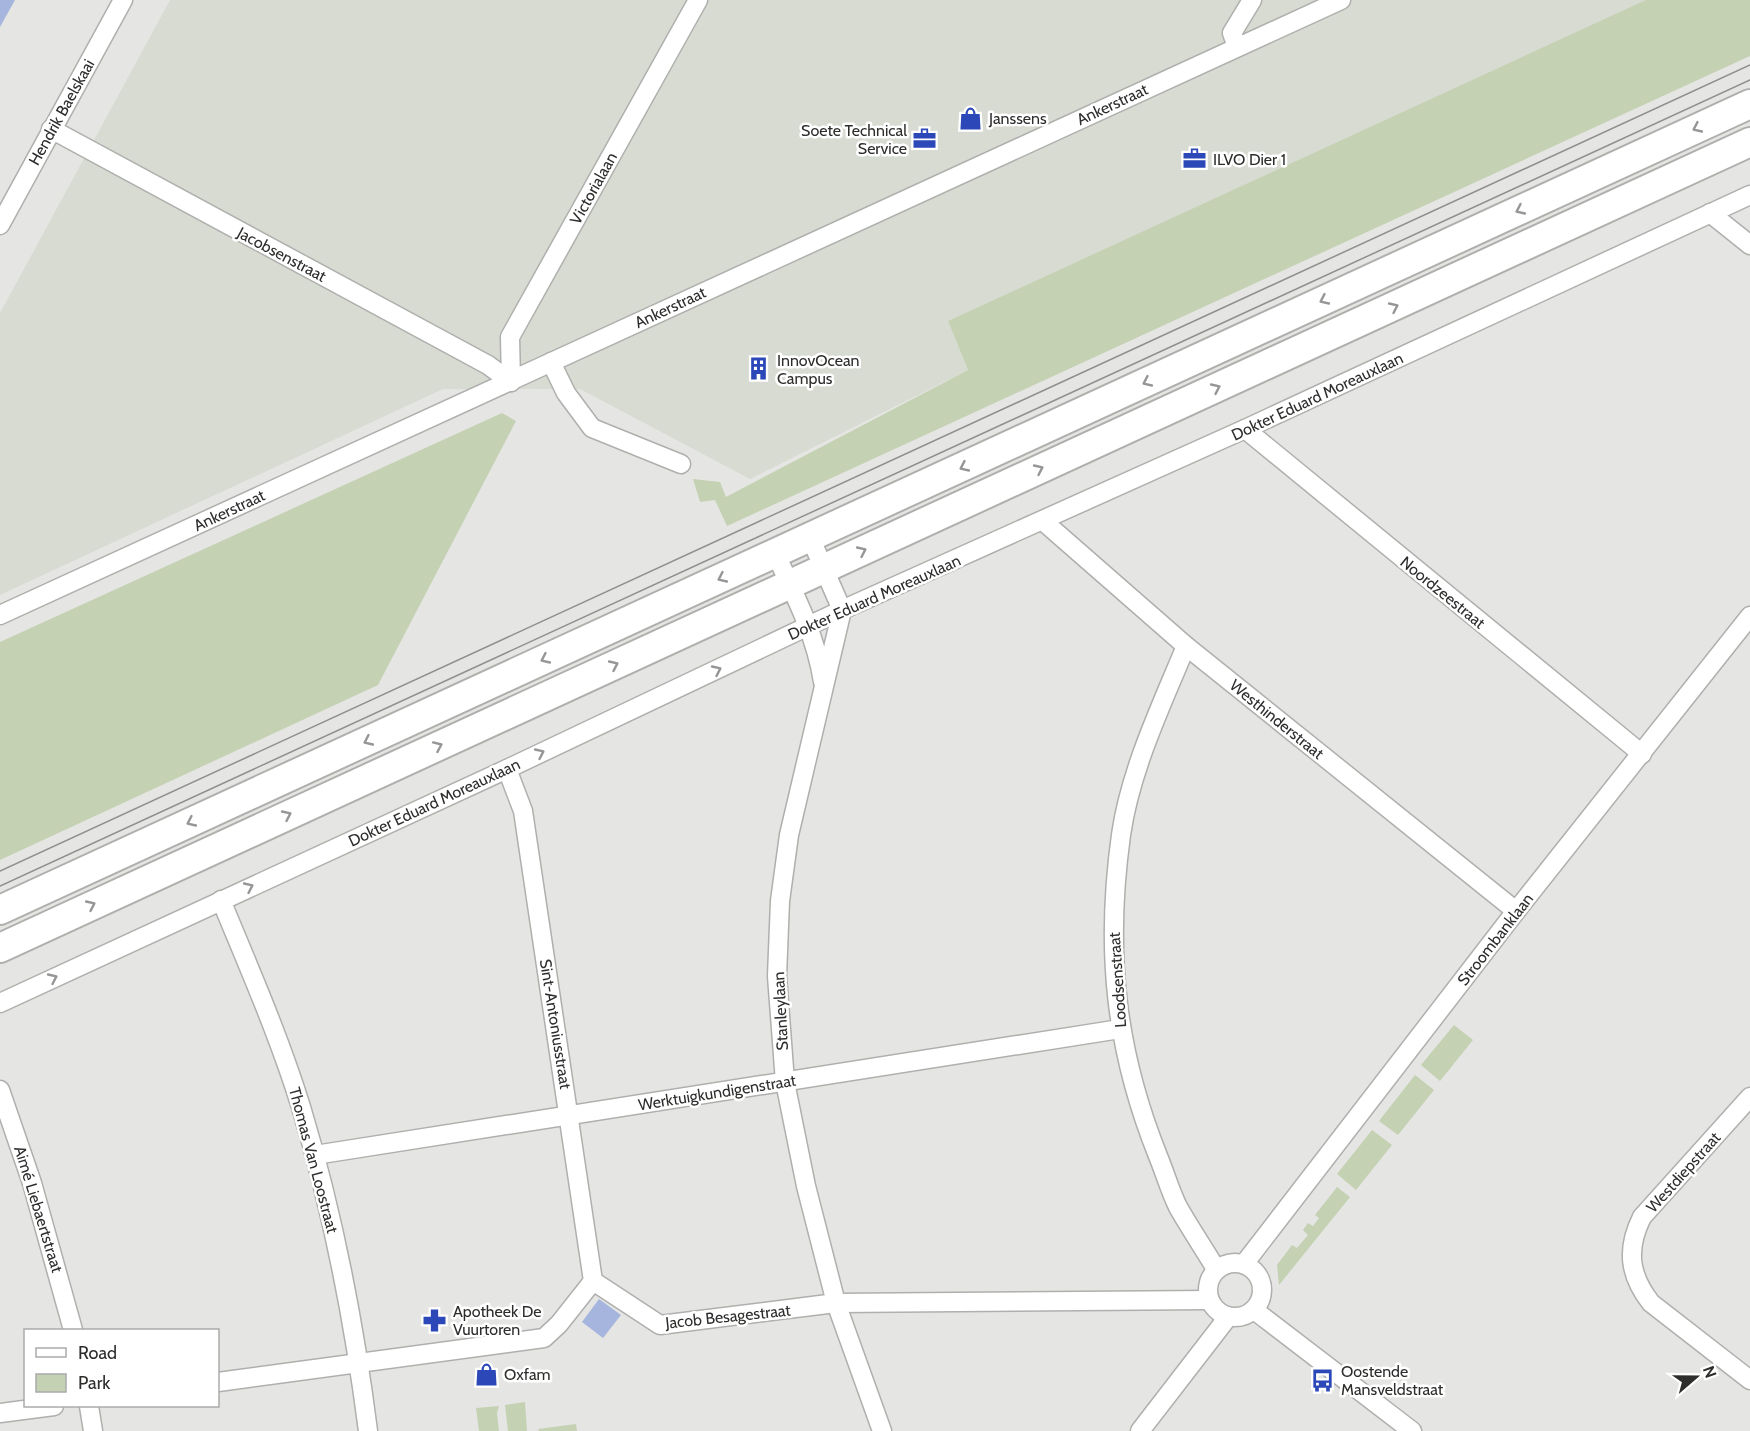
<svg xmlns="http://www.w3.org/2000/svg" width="1750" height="1431" font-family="Cabin,sans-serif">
<rect width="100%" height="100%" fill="#e5e6e3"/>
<path fill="#d8dbd2" d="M170,0H1647L948,321L968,370L750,479L580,389H443L0,595V313Z"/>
<g fill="#c4d1b3">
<path d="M1646,0H1750V56L727,526L715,500L700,502L693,479L720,482L726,497L968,370L948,321Z"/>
<path d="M502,413L516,421L378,685L0,860V642Z"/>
<path d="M1454,1025L1473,1040L1440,1081L1421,1065Z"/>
<path d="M1415,1075L1434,1090L1398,1135L1379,1121Z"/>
<path d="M1372,1130L1392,1145L1356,1190L1337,1174Z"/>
<path d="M1337,1187L1350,1197L1279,1285L1277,1265L1292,1245L1297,1248L1308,1235L1303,1230L1308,1223L1313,1226L1319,1218L1315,1215Z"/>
<path d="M525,1402L527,1431H508L505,1405Z"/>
<path d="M499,1406L497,1413L499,1431H479L476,1408Z"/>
<path d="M576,1424L577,1431H539L538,1429Z"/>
</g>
<g fill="#a5b5dd">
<path d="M0,0H15L0,27Z"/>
<path d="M599,1299L621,1315L603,1338L582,1322Z"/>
</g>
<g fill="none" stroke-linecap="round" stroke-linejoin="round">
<defs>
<g id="street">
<path d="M1237,47L1232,33L1252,0"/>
<path d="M51,129L488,365L511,382"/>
<path d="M1710,213L1750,245"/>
<path d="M0,225L123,0"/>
<path d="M551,362L566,393L592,428L681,464"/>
<path d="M511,382L510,337L698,0"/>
<path d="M1245,429L1642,754"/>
<path d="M1043,521L1186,646L1516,911"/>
<path d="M810,537L842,610L789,835L780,901L777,976L785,1082L806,1186L836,1303L882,1431"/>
<path d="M775,553C795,595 816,636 823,682"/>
<path d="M0,615L1341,0"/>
<path d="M1186,646C1161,706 1130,771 1121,835C1105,950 1115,1049 1158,1156C1165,1173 1170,1191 1178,1207C1190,1228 1204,1249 1216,1269"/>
<path d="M507,769L523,811L593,1281"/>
<path d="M221,900C249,968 279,1036 301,1107C333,1213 354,1321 368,1431"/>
<path d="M0,1003L507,769L842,610L1245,429L1750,195"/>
<path d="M0,1090L32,1183L73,1330"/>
<path d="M1750,1097L1642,1217C1626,1249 1629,1275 1651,1303L1750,1380"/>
<path d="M315,1155L1120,1029"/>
<circle cx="1235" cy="1290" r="27"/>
<path d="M1244,1264L1516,911L1750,616"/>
<path d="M1254,1310L1412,1431"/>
<path d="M218,1382L544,1338L559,1324L593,1281L660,1325L836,1303L1209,1300"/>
<path d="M89,1406L93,1431"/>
<path d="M0,1413L54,1406"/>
<path d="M1140,1431L1228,1317"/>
</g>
<g id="primary">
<path d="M0,910L1750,104"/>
<path d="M0,948L1750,142"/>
</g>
</defs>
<use href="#street" stroke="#afb0ad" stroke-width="21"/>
<use href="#primary" stroke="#afb0ad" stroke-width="32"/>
<use href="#street" stroke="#fff" stroke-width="18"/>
<use href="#primary" stroke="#fff" stroke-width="28"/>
<g stroke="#8e8f8c" stroke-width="1.5">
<path d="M0,871L1750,65"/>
<path d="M0,886L1750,80"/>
</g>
</g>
<defs><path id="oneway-chevron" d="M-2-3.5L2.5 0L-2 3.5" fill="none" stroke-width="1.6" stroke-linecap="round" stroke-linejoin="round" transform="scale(1.5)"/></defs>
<g stroke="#969696">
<use href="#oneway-chevron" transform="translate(1697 128) rotate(155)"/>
<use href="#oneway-chevron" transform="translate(1520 210) rotate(155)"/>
<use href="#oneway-chevron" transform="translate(1324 300) rotate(155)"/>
<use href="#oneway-chevron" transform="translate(1394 307) rotate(-25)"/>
<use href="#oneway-chevron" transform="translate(1147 382) rotate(155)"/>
<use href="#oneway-chevron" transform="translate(1216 388) rotate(-25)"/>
<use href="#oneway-chevron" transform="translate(964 467) rotate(155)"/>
<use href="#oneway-chevron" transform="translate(1039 469) rotate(-25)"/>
<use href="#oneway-chevron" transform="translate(862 551) rotate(-25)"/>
<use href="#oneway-chevron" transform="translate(722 578) rotate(155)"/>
<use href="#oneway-chevron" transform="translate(545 659) rotate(155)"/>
<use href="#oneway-chevron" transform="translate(614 665) rotate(-25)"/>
<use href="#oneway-chevron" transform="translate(717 670) rotate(-25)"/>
<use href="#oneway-chevron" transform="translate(368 741) rotate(155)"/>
<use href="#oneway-chevron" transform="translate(438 746) rotate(-24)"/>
<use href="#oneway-chevron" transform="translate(540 753) rotate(-25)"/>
<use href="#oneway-chevron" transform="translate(287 815) rotate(-25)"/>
<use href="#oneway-chevron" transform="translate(191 822) rotate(155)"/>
<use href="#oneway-chevron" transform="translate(249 887) rotate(-25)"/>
<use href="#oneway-chevron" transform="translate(91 905) rotate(-25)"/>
<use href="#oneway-chevron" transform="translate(53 978) rotate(-25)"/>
</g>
<defs>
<symbol id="shop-bare" viewBox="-9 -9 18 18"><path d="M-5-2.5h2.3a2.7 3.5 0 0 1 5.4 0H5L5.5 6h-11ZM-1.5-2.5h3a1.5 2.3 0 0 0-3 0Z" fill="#2c48b8" stroke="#fff" stroke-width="2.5" paint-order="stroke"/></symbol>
<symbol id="office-bare" viewBox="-9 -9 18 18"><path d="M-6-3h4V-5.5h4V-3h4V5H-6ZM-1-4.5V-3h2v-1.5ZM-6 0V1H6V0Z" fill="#2c48b8" stroke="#fff" stroke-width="2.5" paint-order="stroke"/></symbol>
<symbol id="building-bare" viewBox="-9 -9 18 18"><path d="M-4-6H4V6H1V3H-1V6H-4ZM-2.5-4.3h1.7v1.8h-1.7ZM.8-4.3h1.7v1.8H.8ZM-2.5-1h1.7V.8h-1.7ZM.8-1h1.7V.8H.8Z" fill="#2c48b8" stroke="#fff" stroke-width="2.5" paint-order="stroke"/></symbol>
<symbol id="pharmacy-bare" viewBox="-9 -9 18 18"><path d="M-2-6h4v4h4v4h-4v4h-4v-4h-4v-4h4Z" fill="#2c48b8" stroke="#fff" stroke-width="2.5" paint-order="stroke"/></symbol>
<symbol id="bus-bare" viewBox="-9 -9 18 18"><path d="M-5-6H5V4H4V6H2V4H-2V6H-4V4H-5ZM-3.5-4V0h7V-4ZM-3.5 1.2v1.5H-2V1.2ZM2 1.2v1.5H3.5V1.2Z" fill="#2c48b8" stroke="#fff" stroke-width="2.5" paint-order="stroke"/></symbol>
</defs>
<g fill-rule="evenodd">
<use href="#shop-bare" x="954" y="102" width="33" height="33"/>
<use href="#office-bare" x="908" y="122" width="33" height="33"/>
<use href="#office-bare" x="1178" y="142" width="33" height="33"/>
<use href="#building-bare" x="742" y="352" width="33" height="33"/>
<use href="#pharmacy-bare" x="418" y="1304" width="33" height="33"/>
<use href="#shop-bare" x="470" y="1358" width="33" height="33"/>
<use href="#bus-bare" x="1306" y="1364" width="33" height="33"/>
</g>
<g text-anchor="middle" stroke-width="5" stroke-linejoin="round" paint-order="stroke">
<g font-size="16" fill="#2d2e2c" stroke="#fff">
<text transform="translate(1112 104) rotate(-25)" y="6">Ankerstraat</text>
<text transform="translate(61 112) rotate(-61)" y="6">Hendrik Baelskaai</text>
<text transform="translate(593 188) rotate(-61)" y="6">Victorialaan</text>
<text transform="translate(282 254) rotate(28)" y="6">Jacobsenstraat</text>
<text transform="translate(670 307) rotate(-25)" y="6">Ankerstraat</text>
<text transform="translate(1317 396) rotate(-25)" y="6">Dokter Eduard Moreauxlaan</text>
<text transform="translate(229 510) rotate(-25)" y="6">Ankerstraat</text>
<text transform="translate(1443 592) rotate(39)" y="6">Noordzeestraat</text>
<text transform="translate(874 597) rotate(-24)" y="6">Dokter Eduard Moreauxlaan</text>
<text transform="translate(1277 719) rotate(39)" y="6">Westhinderstraat</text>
<text transform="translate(434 802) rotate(-25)" y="6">Dokter Eduard Moreauxlaan</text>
<text transform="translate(1495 939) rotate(-52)" y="6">Stroombanklaan</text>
<text transform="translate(1117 980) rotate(-94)" y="6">Loodsenstraat</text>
<text transform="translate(780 1011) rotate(-93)" y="6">Stanleylaan</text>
<text transform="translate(556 1024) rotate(81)" y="6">Sint-Antoniusstraat</text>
<text transform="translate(717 1092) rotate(-9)" y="6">Werktuigkundigenstraat</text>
<text transform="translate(314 1160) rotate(75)" y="6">Thomas Van Loostraat</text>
<text transform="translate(1683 1172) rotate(-48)" y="6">Westdiepstraat</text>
<text transform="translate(39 1209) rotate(73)" y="6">Aimé Liebaertstraat</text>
<text transform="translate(728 1316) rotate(-6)" y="6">Jacob Besagestraat</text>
</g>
<g font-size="16" fill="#2d2e2c" stroke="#fff" text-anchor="start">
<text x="989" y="124">Janssens</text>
<text x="907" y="136" text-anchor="end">Soete Technical<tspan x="907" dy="18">Service</tspan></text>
<text x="1213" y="165">ILVO Dier 1</text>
<text x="777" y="366">InnovOcean<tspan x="777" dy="18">Campus</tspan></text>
<text x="453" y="1317">Apotheek De<tspan x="453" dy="18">Vuurtoren</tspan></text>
<text x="1341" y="1377">Oostende<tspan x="1341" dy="18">Mansveldstraat</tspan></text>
<text x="504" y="1380">Oxfam</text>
</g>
</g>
<rect x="24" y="1329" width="195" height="78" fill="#ffffff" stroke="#ababab" stroke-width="1.5"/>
<rect x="36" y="1348" width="30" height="9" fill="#ffffff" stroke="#ababab" stroke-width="1.5"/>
<text x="78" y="1359" font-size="18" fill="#2d2e2c">Road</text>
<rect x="36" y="1374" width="30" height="18" fill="#c4d1b3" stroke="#ababab" stroke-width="1.5"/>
<text x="78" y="1389" font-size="18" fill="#2d2e2c">Park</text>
<g transform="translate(1696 1377) rotate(70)" stroke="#ffffff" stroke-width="4.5" paint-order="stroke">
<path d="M0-4.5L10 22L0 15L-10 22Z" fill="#2d2e2c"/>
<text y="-9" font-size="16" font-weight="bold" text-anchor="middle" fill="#2d2e2c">N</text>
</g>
</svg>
